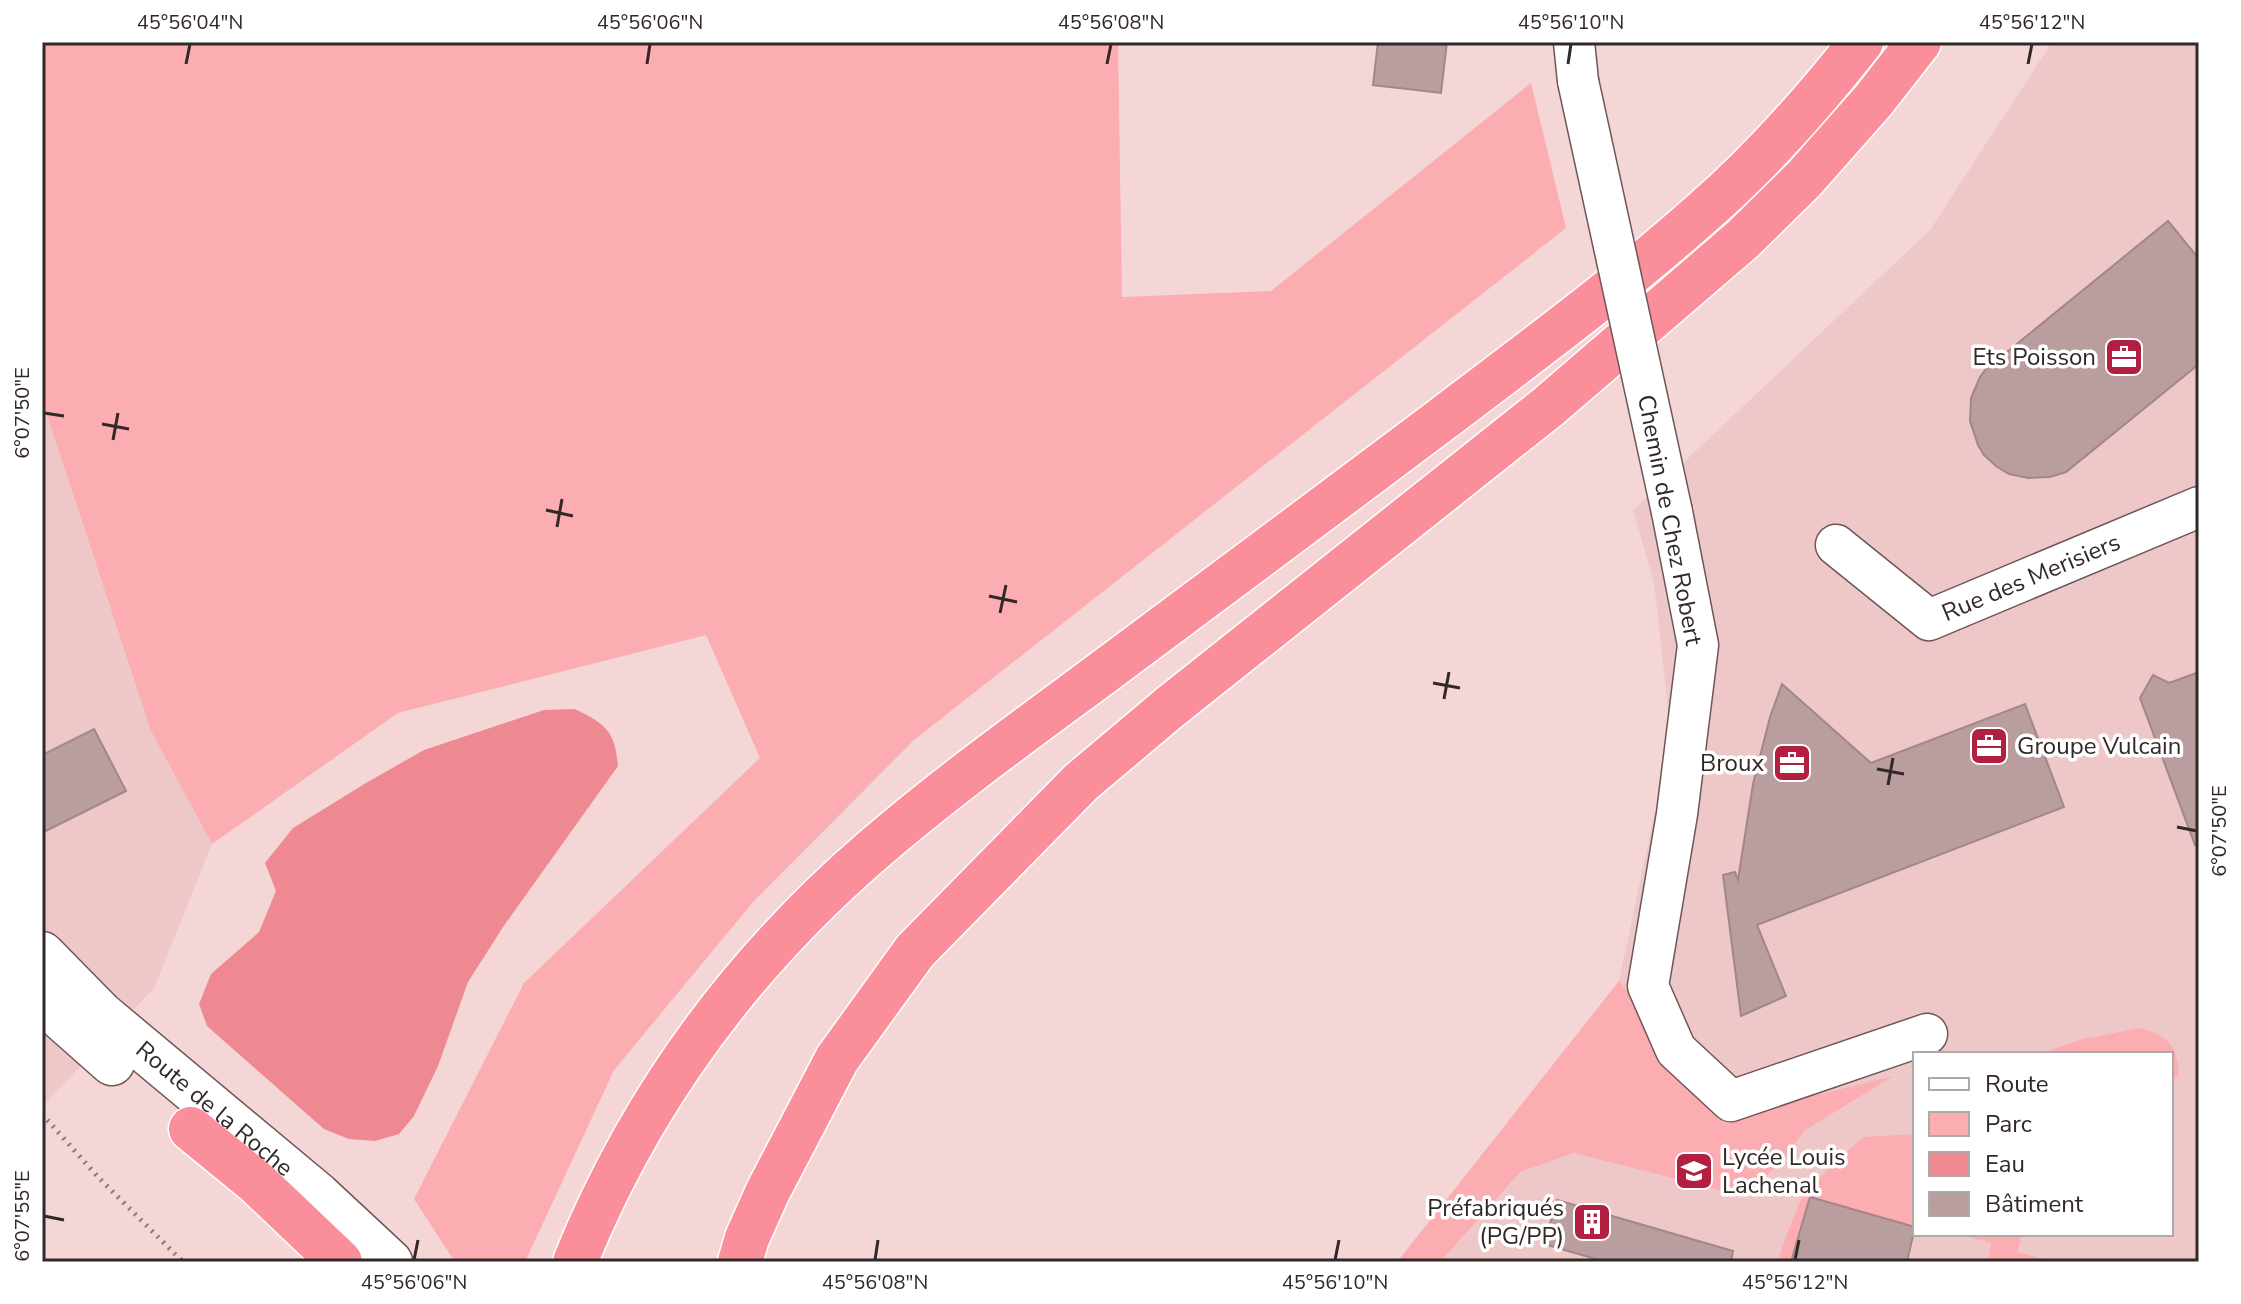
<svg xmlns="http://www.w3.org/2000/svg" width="2241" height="1304" font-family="'Nunito Sans',sans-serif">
<rect width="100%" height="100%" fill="#f5d6d7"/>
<g fill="#eec8c9" fill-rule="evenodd">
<path d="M2052,42H2199V1262H1402L1619,981L1671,735L1654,583L1633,510L1930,230ZM1915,1054H2171V1234H1915Z"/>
<path d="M42,400L151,731L212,844L154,988L42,1107Z"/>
</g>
<g fill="#fbadb2">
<path d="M42,42H1118L1122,297L1271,291L1531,83L1566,228L914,740L754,901L614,1070L525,1262H455L414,1199L524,983L760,758L706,635L398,713L212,844L151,731L42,400Z"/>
<path d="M1619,981L1723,1108L1821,1094L1893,1076L1804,1131L1783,1161L1754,1186L1727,1192L1574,1153L1520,1172L1440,1262H1397Z"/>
<path d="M2141,1028C2169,1038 2176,1043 2179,1074L2171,1083V1054H2040L2082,1039Z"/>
<path d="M1915,1134V1227L1810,1197L1791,1262H1778L1785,1239L1800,1201L1822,1175L1863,1137Z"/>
<path d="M1958,1234H2022L2017,1252L2054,1262H1988L1991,1243Z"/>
</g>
<path fill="#ee8992" d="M575,709C605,724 615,730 618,766L503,927L468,982L438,1066L414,1116L399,1134L375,1141L349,1139L324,1129L207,1026L199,1004L211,974L259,932L276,891L265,863L293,828L366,783L424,750L544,710Z"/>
<g fill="#ba9d9f" stroke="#a38788" stroke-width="2">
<path d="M1378,42H1447L1441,93L1373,85Z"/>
<path d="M2168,221L2199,259V364L2066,472L2050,477L2028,478L2009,474L1996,466L1984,455L1978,445L1970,421L1971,398L1980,377L1986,369Z"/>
<path d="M2199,672V844L2195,845L2140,698L2153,675L2169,683Z"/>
<path d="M1782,684L1871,763L2025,704L2064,807L1757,925L1786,996L1741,1016L1723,875L1735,872L1738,880L1753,784L1770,717Z"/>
<path d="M94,729L126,791L42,833V755Z"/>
<path d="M1810,1197L1915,1227L1907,1262H1791Z"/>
<path d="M1557,1200L1733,1251L1731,1262H1606L1544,1244Z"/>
</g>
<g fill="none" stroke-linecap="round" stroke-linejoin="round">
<defs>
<g id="minor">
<path d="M1574,42L1578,81"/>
<path d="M1672,512L1698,645L1677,814L1648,986L1676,1050L1731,1101L1927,1034"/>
<path id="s1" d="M1836,545L1929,620L2199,507"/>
</g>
<g id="secondary">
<path id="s2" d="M42,954L101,1014L318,1195L390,1262"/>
<path d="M42,1001L112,1063"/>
</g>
<g id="trunk">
<path d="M191,1129L257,1183L340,1262"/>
<path d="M575,1262C640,1101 742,963 873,850C946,787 1024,731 1101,674C1215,589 1328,505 1441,420C1529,353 1619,287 1702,213C1761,162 1813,103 1861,42"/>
<path d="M740,1262L747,1238L768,1191L837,1059L915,951L1081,782L1170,707L1549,406L1743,239L1804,179L1873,101L1919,42"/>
</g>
</defs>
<use href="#minor" stroke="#6e5556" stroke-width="43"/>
<use href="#secondary" stroke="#6e5556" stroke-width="47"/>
<use href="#trunk" stroke="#fff" stroke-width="47"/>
<path stroke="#8e797a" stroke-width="5" stroke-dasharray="2 6" stroke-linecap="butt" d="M42,1114L97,1176L183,1262"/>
<use href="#minor" stroke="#fff" stroke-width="40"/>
<use href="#secondary" stroke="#fff" stroke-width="44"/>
<use href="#trunk" stroke="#fa8e9a" stroke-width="44"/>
<defs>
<path id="minor-bridge" d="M1578,81L1672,512"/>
</defs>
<use href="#minor-bridge" stroke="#6e5556" stroke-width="43" stroke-linecap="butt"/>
<use href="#minor-bridge" stroke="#fff" stroke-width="40"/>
</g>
<path fill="none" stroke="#332828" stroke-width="3" d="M186,64L190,44M647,64L650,44M1107,64L1111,44M1568,64L1571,44M2028,64L2032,44M44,413L64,416M102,424L129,429M113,440L118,413M546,510L573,516M557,527L562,499M989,596L1017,602M1000,613L1006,585M1433,683L1460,688M1444,699L1449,672M1877,769L1904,774M1888,785L1893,758M2177,827L2197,831M44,1216L64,1220M414,1260L418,1240M875,1260L878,1240M1335,1260L1339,1240M1795,1260L1799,1240"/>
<defs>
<symbol id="office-square" viewBox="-11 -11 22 22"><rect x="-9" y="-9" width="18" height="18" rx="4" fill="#b21f40" stroke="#fff"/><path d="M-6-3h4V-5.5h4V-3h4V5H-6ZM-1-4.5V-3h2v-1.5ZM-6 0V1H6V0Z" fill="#fff"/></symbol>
<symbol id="school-square" viewBox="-11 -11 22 22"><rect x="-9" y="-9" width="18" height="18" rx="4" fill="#b21f40" stroke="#fff"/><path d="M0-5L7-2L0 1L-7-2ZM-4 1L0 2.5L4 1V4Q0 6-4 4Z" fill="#fff"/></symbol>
<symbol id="building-square" viewBox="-11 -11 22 22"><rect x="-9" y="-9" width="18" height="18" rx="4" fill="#b21f40" stroke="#fff"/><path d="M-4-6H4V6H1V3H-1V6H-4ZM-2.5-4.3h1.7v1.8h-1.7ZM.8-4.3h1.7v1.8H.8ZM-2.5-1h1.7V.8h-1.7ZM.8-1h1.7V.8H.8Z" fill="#fff"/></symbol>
</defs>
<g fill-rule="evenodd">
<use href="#office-square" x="2102" y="335" width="44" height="44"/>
<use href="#office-square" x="1967" y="724" width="44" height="44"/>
<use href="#office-square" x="1770" y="741" width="44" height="44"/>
<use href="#school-square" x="1672" y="1149" width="44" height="44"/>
<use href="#building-square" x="1570" y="1200" width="44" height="44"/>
</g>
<g text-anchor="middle" stroke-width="7" stroke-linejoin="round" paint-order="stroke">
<g font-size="24" fill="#332828" stroke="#fff" text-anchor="end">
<text x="2096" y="365">Ets Poisson</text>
<text x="2017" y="754" text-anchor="start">Groupe Vulcain</text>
<text x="1764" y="771">Broux</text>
<text x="1722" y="1165" text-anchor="start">Lycée Louis<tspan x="1722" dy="28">Lachenal</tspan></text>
<text x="1564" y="1216">Préfabriqués<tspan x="1564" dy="28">(PG/PP)</tspan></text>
</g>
<g font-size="24" fill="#332828" stroke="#fff">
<text transform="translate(1670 520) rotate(79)" y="8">Chemin de Chez Robert</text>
<text dy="8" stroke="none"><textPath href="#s1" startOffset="230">Rue des Merisiers</textPath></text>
<text dy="8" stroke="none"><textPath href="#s2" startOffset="232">Route de la Roche</textPath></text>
</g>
</g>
<rect width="2241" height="1304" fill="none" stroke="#ffffff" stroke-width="88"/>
<rect x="1913" y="1052" width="260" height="184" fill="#ffffff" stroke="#ada9a9" stroke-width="2"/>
<rect x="1929" y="1078" width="40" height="12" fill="#ffffff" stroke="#ada9a9" stroke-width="2"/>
<text x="1985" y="1092" font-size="24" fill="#332828">Route</text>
<rect x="1929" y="1112" width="40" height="24" fill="#fbadb2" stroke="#ada9a9" stroke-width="2"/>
<text x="1985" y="1132" font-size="24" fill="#332828">Parc</text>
<rect x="1929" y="1152" width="40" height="24" fill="#ee8992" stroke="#ada9a9" stroke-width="2"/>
<text x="1985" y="1172" font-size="24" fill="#332828">Eau</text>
<rect x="1929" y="1192" width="40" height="24" fill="#ba9d9f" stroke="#ada9a9" stroke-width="2"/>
<text x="1985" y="1212" font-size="24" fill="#332828">Bâtiment</text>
<rect x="44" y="44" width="2153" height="1216" fill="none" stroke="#332828" stroke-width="3"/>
<g font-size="20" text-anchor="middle" fill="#332828">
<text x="190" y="29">45°56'04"N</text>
<text x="650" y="29">45°56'06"N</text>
<text x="1111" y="29">45°56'08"N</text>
<text x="1571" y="29">45°56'10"N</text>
<text x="2032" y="29">45°56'12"N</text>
<text transform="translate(22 413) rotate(-90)" y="7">6°07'50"E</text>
<text transform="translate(2219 831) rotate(-90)" y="7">6°07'50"E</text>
<text transform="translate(22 1216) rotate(-90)" y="7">6°07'55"E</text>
<text x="414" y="1289">45°56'06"N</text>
<text x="875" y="1289">45°56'08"N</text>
<text x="1335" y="1289">45°56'10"N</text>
<text x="1795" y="1289">45°56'12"N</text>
</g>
</svg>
